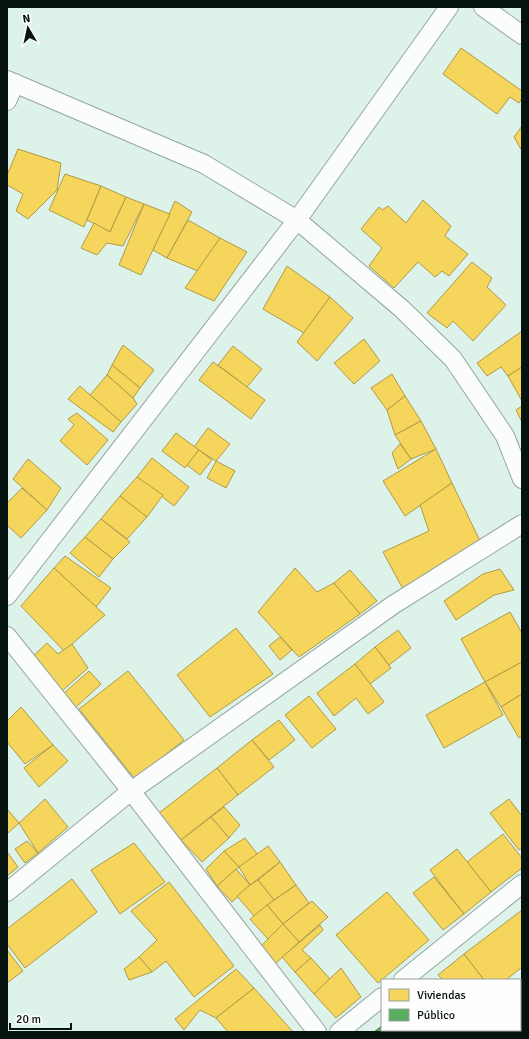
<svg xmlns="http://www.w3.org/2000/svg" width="529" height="1039" font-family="Signika,sans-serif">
<rect width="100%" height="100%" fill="#ddf2e9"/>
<g fill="#f6d55c" stroke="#ae9b45">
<path d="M461,48L522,91V98L519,103L510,97L497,114L443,74Z"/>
<path d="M522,126V151L514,137Z"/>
<path d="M18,149L61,163L57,190L28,219L16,211L23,194L7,185V175Z"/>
<path d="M65,174L101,186L84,227L49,210Z"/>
<path d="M101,186L126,197L110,232L87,220Z"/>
<path d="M126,197L144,204L123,246L107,243L97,255L81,248L94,223L110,232Z"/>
<path d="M423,200L451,226L445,236L468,254L449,276L442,271L435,277L418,262L394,288L369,266L382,248L361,229L379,207L382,210L388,206L406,223Z"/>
<path d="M175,201L192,212L167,258L153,250Z"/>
<path d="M144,204L170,214L141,275L119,265Z"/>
<path d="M188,220L220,238L198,271L167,258Z"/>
<path d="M220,238L247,252L214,301L185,288Z"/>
<path d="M472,262L492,278L487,287L506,305L473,341L453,321L447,328L427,313Z"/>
<path d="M287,266L330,297L304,333L263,309Z"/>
<path d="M330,297L353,318L317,361L297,342Z"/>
<path d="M522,331V367L508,376L501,367L487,376L477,363Z"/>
<path d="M364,339L380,361L354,384L334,363Z"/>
<path d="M123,345L154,370L140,388L112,365Z"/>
<path d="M233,346L262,369L247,387L218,365Z"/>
<path d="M213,362L265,400L251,419L199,380Z"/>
<path d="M112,365L140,388L133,398L107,375Z"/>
<path d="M522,367V401L508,376Z"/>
<path d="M392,374L405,396L387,410L371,388Z"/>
<path d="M107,375L133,398L137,404L121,422L90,395Z"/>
<path d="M80,386L121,422L113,432L68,399Z"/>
<path d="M405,396L421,421L395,435L387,410Z"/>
<path d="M522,406V422L516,410Z"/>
<path d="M77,413L108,440L87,465L60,441L74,425L68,419Z"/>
<path d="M421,421L436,449L411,459L395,435Z"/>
<path d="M208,428L230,444L216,461L194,447Z"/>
<path d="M176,433L199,450L185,468L162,451Z"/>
<path d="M400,444L411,459L398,469L392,453Z"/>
<path d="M436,449L452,483L405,516L383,481Z"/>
<path d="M199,450L212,460L200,475L187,465Z"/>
<path d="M152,458L189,487L174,506L137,477Z"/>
<path d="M28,459L61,488L47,510L13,479Z"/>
<path d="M216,461L235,471L226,488L207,478Z"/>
<path d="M137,477L163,495L147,517L120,496Z"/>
<path d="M452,483L481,543L403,589L383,552L429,531L420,505Z"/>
<path d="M22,488L47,510L21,538L7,525V503Z"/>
<path d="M120,496L147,517L127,539L101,519Z"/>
<path d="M101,519L130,542L113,559L85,537Z"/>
<path d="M85,537L113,559L99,577L70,553Z"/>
<path d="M65,556L111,588L96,607L54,568Z"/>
<path d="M54,568L105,615L64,651L21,606Z"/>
<path d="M295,568L317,592L334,583L360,614L299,657L258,612Z"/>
<path d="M500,569L514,590L494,595L456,620L444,601L483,574Z"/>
<path d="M350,570L377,601L360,614L334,583Z"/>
<path d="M510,612L522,633V662L485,682L461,639Z"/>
<path d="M236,628L273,674L210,717L177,675Z"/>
<path d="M398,630L411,648L389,665L375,647Z"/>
<path d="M280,637L292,650L280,660L269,646Z"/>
<path d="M47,643L58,654L72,644L88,668L62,691L31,658Z"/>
<path d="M375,647L391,668L370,684L355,664Z"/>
<path d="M522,662V694L501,707L485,682Z"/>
<path d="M355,664L384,702L368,714L356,698L334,716L317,693Z"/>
<path d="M89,671L101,684L75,708L63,694Z"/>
<path d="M128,671L184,740L135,779L79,709Z"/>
<path d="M485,682L503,715L444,748L426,715Z"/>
<path d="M522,694V736L519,738L501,707Z"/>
<path d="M309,696L336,729L312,748L285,715Z"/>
<path d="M21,707L53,745L25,764L7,742V721Z"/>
<path d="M279,720L295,740L269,760L252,740Z"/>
<path d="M252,740L274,767L238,795L217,768Z"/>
<path d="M53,745L68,761L39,787L24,768Z"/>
<path d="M217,768L238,795L181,840L159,813Z"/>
<path d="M45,799L68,827L38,853L19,823Z"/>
<path d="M509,799L522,816V848L519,850L490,813Z"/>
<path d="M224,807L240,825L229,838L211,817Z"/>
<path d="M7,809L19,823L7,834Z"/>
<path d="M211,817L229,838L202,862L181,840Z"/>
<path d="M503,834L522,858V868L491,892L467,862Z"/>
<path d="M245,838L258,855L239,867L224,851Z"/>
<path d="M27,841L38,853L25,863L15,849Z"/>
<path d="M134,843L165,882L120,914L91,870Z"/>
<path d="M268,846L280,862L250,885L239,867Z"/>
<path d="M457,849L491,892L464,914L430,870Z"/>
<path d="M224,851L239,867L217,886L206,869Z"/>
<path d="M7,852L18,867L7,876Z"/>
<path d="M280,862L296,885L274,900L258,880Z"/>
<path d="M236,869L250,885L232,902L217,886Z"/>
<path d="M434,877L464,914L443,930L413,893Z"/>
<path d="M72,879L97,912L25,968L7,944V929Z"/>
<path d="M258,880L274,900L254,916L237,896L250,885Z"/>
<path d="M169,882L234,966L194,997L166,961L152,972L139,957L157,940L131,911Z"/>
<path d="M296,885L309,903L283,924L267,905Z"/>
<path d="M387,892L429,940L378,983L336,935Z"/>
<path d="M312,901L328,917L299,942L283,924Z"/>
<path d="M267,905L283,924L268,939L250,919Z"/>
<path d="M522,910V967L506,980H484L464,954Z"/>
<path d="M283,924L299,942L275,964L260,947Z"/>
<path d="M320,925L323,930L302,950L311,958L295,972L282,957Z"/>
<path d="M7,950L23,971L7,983Z"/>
<path d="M464,954L484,980H443L438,975Z"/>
<path d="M139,957L152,972L129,980L124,969Z"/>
<path d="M311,958L330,979L314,994L295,972Z"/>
<path d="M341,968L361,997L336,1018L314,994Z"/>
<path d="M236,969L254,988L216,1018L200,1010L184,1030L175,1019Z"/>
<path d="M254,988L293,1032H228L216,1018Z"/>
<path d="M382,1026V1030H441L438,1032H374Z"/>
<path d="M442,1030H482L478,1032H444Z"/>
<path d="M479,1030H518L520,1032H477Z"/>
</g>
<path fill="#5aae61" stroke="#418048" d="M382,1026V1030H441L438,1032H374Z"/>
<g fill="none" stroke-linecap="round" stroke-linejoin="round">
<defs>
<g id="minor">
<path d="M483,7L522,35"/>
<path d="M7,80L204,164L297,220L402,309L453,359L505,436L522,479"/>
<path d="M7,101L15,83"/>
<path d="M7,596L297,220L449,7"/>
<path d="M7,636L131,791L317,1032"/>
<path d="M7,892L131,791L393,605L522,524"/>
<path d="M403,980L522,884"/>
<path d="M339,1032L382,997"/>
</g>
</defs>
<use href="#minor" stroke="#96a69f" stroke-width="20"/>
<use href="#minor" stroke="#fafdfc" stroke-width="18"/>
</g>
<rect width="529" height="1039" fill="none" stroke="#06130e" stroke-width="16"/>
<rect x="381" y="979" width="140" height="52" fill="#fefefe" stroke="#9ba09e"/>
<rect x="389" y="989" width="20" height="12" fill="#f6d55c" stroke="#9ba09e"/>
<text x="417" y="999" font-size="12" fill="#06130e">Viviendas</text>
<rect x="389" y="1009" width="20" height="12" fill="#5aae61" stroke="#9ba09e"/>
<text x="417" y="1019" font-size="12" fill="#06130e">Público</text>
<g transform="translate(28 28) rotate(351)" stroke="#fefefe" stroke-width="3" paint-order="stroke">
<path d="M0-3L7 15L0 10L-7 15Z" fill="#06130e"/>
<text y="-6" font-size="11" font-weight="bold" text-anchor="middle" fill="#06130e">N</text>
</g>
<path d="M10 1023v6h61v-6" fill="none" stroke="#06130e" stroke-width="2"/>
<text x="16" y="1023" font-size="12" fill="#06130e" stroke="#fefefe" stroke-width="3" paint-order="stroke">20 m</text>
</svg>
